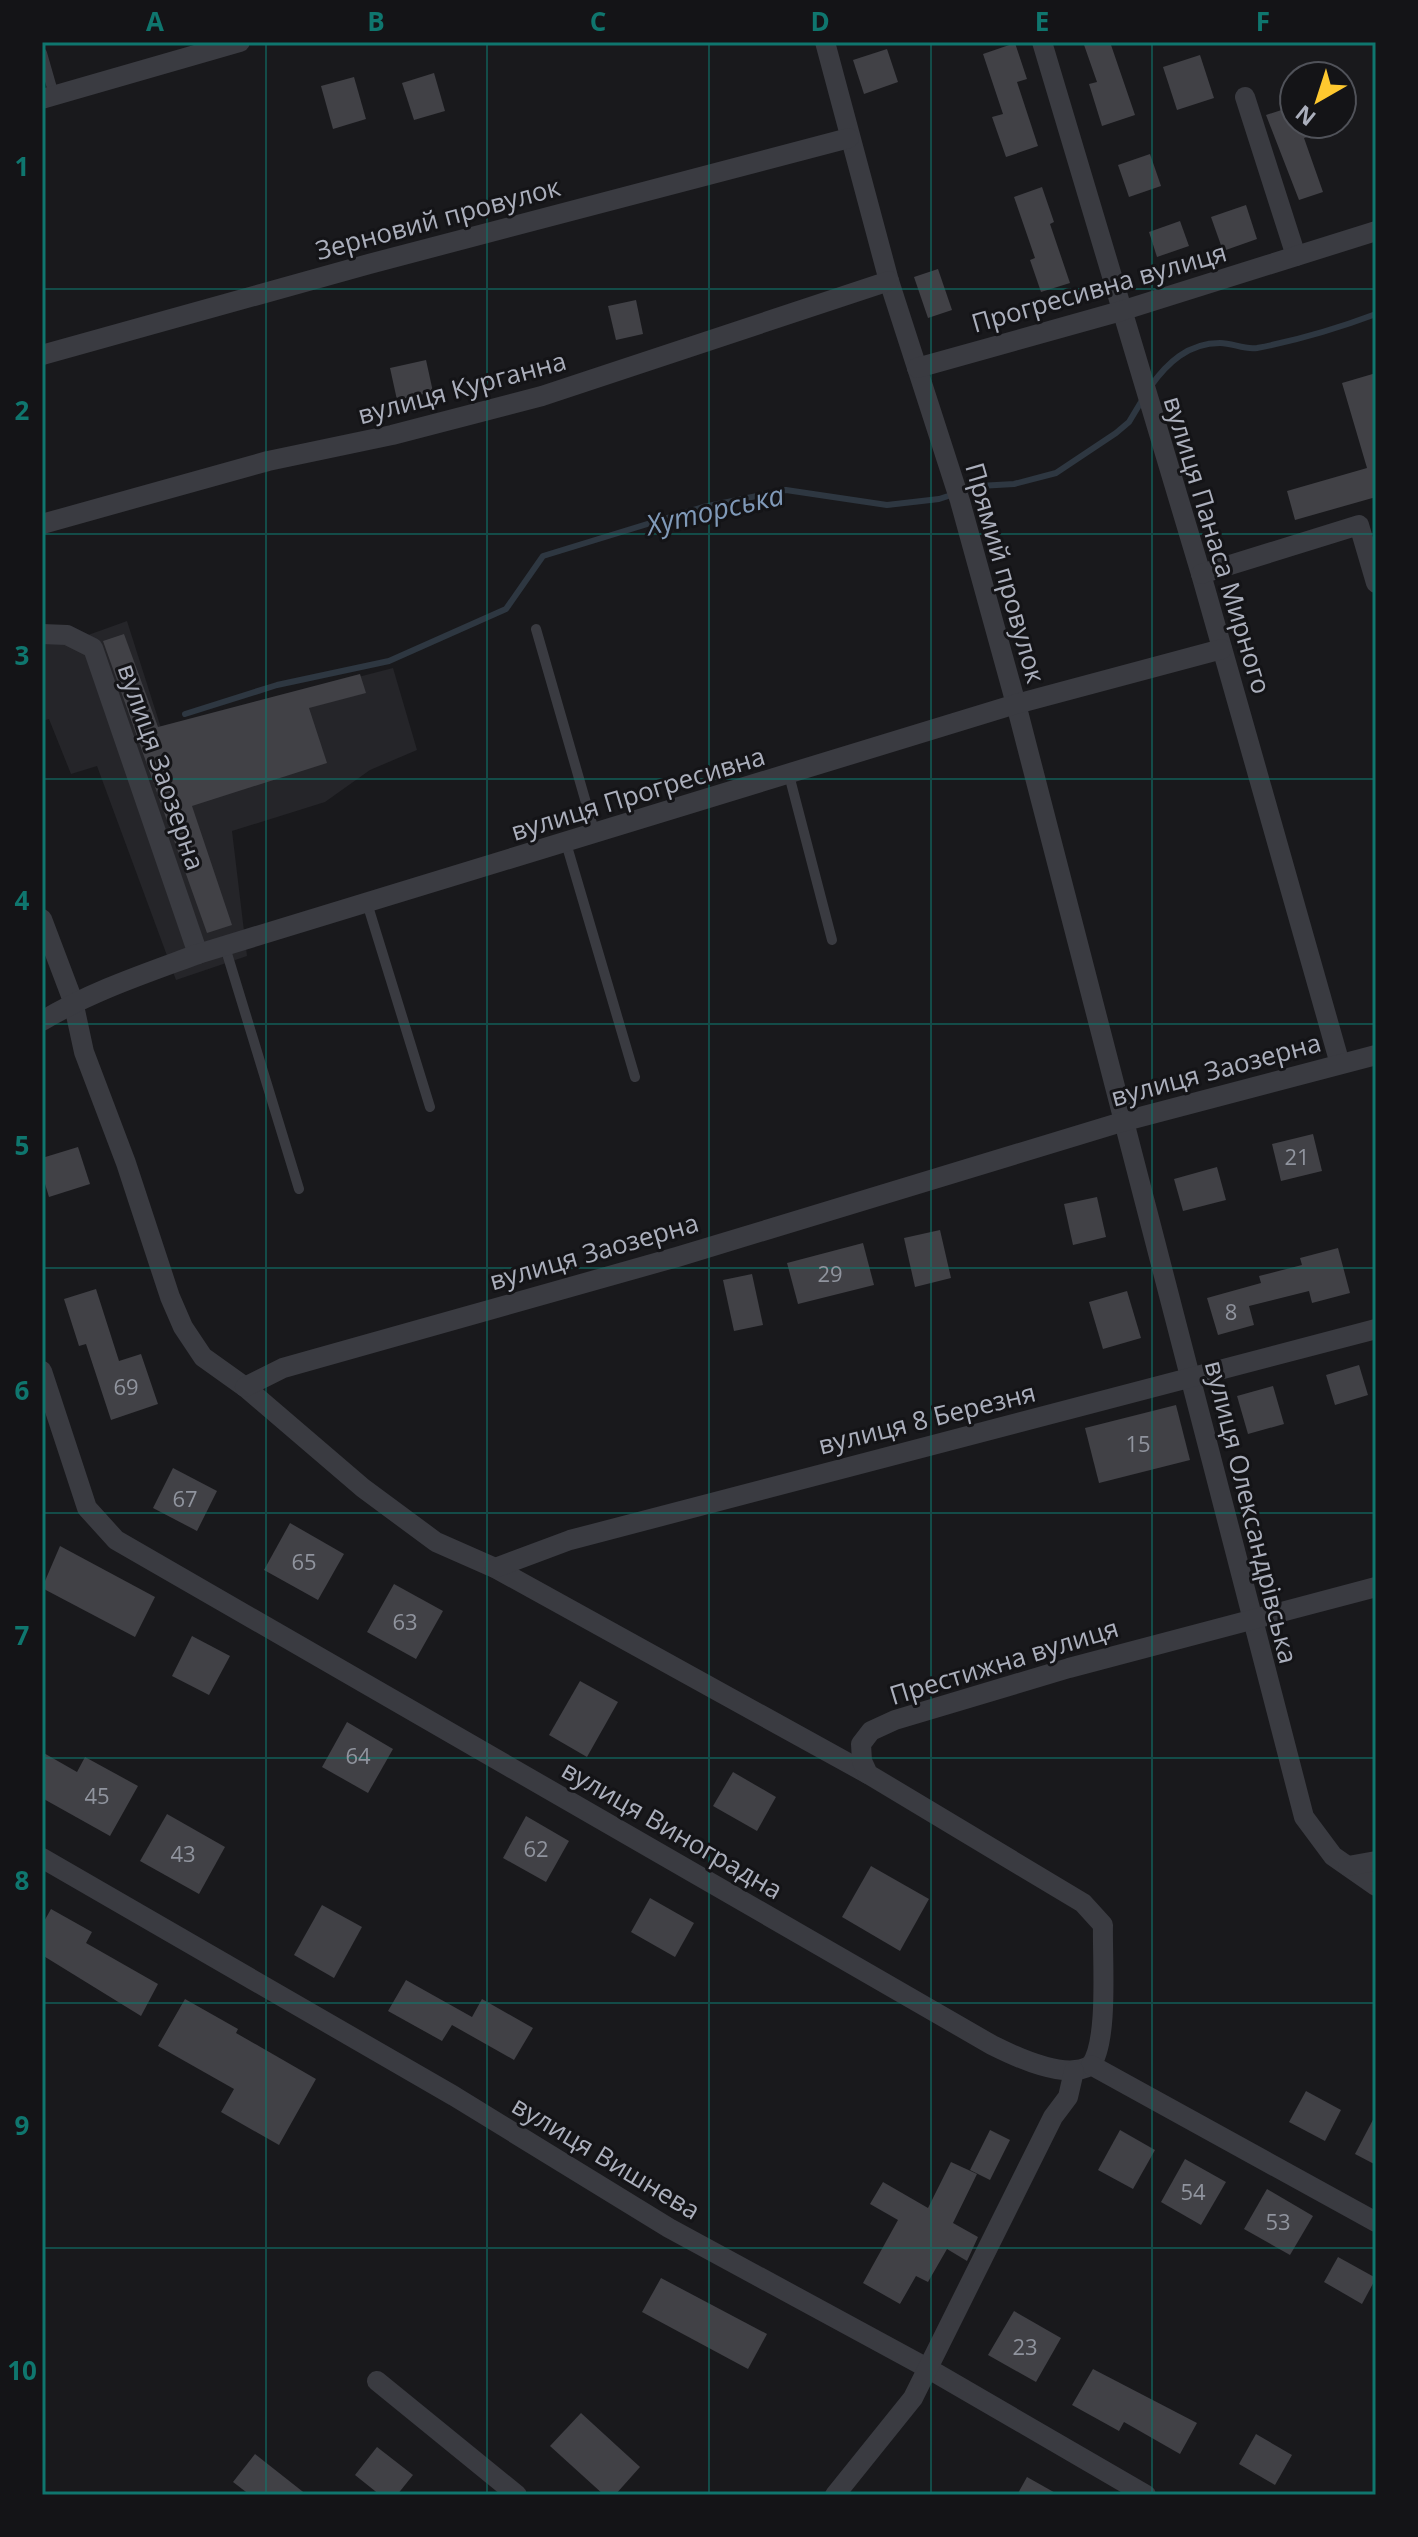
<svg xmlns="http://www.w3.org/2000/svg" width="1418" height="2537" font-family="'Open Sans',sans-serif">
<rect width="100%" height="100%" fill="#19191c"/>
<path fill="#252529" d="M127,621L161,728L393,668L417,750L370,770L325,802L232,831L247,956L176,980L97,766L71,774L49,719L42,721V639L66,643Z"/>
<g fill="none" stroke-linecap="round" stroke-linejoin="round">
<g stroke="#2e3741" stroke-width="6">
<path d="M1150,387C1167,363 1188,343 1220,343C1233,343 1244,350 1257,348C1299,340 1336,329 1376,314"/>
<path d="M185,714L277,685L389,661L506,609L543,556L703,507L786,490L887,505L939,499L979,486L1014,484L1056,473L1116,433L1129,422L1144,397"/>
</g>
</g>
<g fill="#414146">
<path d="M1083,42H1110L1135,115L1102,126L1089,84L1097,82Z"/>
<path d="M1015,43L1027,79L1017,82L1038,146L1006,157L992,117L1003,114L983,54Z"/>
<path d="M887,49L898,82L864,94L853,60Z"/>
<path d="M1200,55L1214,98L1177,110L1163,67Z"/>
<path d="M434,73L445,111L414,120L402,83Z"/>
<path d="M354,77L366,119L333,129L321,86Z"/>
<path d="M1294,106V124H1338L1339,127L1304,138L1323,192L1299,200L1266,115Z"/>
<path d="M1150,154L1161,186L1129,197L1118,165Z"/>
<path d="M1042,187L1054,222L1050,224L1070,283L1041,292L1030,260L1035,258L1014,197Z"/>
<path d="M1246,205L1257,239L1223,251L1211,217Z"/>
<path d="M1180,221L1189,246L1157,257L1149,232Z"/>
<path d="M938,269L952,310L928,318L914,277Z"/>
<path d="M636,300L643,334L616,340L608,306Z"/>
<path d="M426,360L433,392L397,400L390,368Z"/>
<path d="M1376,373V497L1295,520L1287,491L1367,468L1342,383Z"/>
<path d="M124,634L158,727L360,674L366,693L309,708L327,763L192,806L232,925L207,933L103,641Z"/>
<path d="M1313,1134L1322,1171L1281,1181L1272,1144Z"/>
<path d="M78,1147L90,1184L49,1197L42,1174V1158Z"/>
<path d="M1217,1167L1226,1200L1183,1211L1174,1179Z"/>
<path d="M1097,1197L1106,1237L1073,1245L1064,1204Z"/>
<path d="M940,1230L951,1278L915,1287L904,1238Z"/>
<path d="M863,1243L874,1285L798,1304L787,1263Z"/>
<path d="M1338,1248L1350,1293L1312,1303L1309,1291L1249,1306L1254,1325L1218,1335L1207,1298L1261,1283L1259,1276L1302,1265L1300,1258Z"/>
<path d="M752,1274L763,1325L734,1331L723,1280Z"/>
<path d="M96,1289L119,1361L141,1354L158,1404L111,1420L86,1344L79,1346L64,1299Z"/>
<path d="M1127,1291L1141,1338L1103,1349L1089,1302Z"/>
<path d="M1359,1365L1368,1395L1335,1405L1326,1375Z"/>
<path d="M1273,1386L1284,1424L1248,1434L1237,1396Z"/>
<path d="M1176,1405L1190,1460L1099,1483L1085,1428Z"/>
<path d="M173,1468L217,1491L197,1531L153,1508Z"/>
<path d="M290,1523L344,1554L318,1600L264,1570Z"/>
<path d="M60,1546L155,1597L135,1637L42,1588Z"/>
<path d="M394,1584L443,1611L416,1659L367,1632Z"/>
<path d="M192,1636L230,1656L209,1695L172,1676Z"/>
<path d="M580,1681L618,1702L587,1757L549,1735Z"/>
<path d="M347,1722L393,1749L368,1793L322,1767Z"/>
<path d="M42,1752L77,1772L85,1757L138,1786L110,1836L42,1798Z"/>
<path d="M733,1772L776,1797L757,1831L713,1806Z"/>
<path d="M167,1814L225,1847L199,1894L140,1861Z"/>
<path d="M526,1816L569,1841L546,1882L503,1858Z"/>
<path d="M871,1866L929,1899L900,1951L842,1917Z"/>
<path d="M650,1898L694,1923L675,1957L631,1932Z"/>
<path d="M322,1905L362,1927L334,1978L294,1955Z"/>
<path d="M51,1909L92,1932L86,1943L158,1984L141,2016L42,1955V1925Z"/>
<path d="M406,1980L472,2017L482,1999L533,2028L514,2060L452,2025L442,2041L388,2011Z"/>
<path d="M185,1999L238,2029L236,2033L316,2079L279,2145L221,2112L234,2089L158,2046Z"/>
<path d="M1306,2091L1341,2110L1325,2141L1289,2122Z"/>
<path d="M1376,2114V2165L1355,2154Z"/>
<path d="M990,2130L1010,2140L990,2180L970,2170Z"/>
<path d="M1120,2130L1155,2150L1133,2189L1098,2170Z"/>
<path d="M1185,2159L1226,2182L1201,2225L1161,2202Z"/>
<path d="M951,2162L977,2174L953,2223L978,2237L967,2261L947,2249L928,2282L916,2276L900,2304L863,2283L898,2220L870,2204L883,2182L928,2208Z"/>
<path d="M1267,2189L1313,2216L1290,2255L1244,2229Z"/>
<path d="M1338,2257L1376,2278L1362,2304L1324,2282Z"/>
<path d="M661,2278L767,2334L748,2369L642,2312Z"/>
<path d="M1014,2311L1061,2338L1036,2382L988,2355Z"/>
<path d="M1093,2369L1197,2423L1180,2454L1124,2422L1119,2431L1072,2405Z"/>
<path d="M581,2413L640,2467L615,2495H604L550,2446Z"/>
<path d="M1256,2434L1292,2455L1275,2485L1239,2464Z"/>
<path d="M377,2447L413,2475L397,2495H380L355,2475Z"/>
<path d="M255,2454L307,2495H250L233,2482Z"/>
<path d="M1027,2477L1059,2495H1017Z"/>
</g>
<g fill="none" stroke-linecap="round" stroke-linejoin="round">
<g stroke="#3a3b41" stroke-width="10">
<path d="M42,53L54,95"/>
<path d="M536,629L595,834"/>
<path d="M789,775L832,940"/>
<path d="M566,843L635,1077"/>
<path d="M367,903L430,1107"/>
<path d="M225,947L299,1189"/>
</g>
<g stroke="#3a3b41" stroke-width="20">
<path d="M825,42L889,281L960,501L1016,704L1304,1817L1333,1856L1376,1886"/>
<path d="M1042,42L1201,574L1340,1064"/>
<path d="M1245,97L1296,256"/>
<path d="M42,99L240,42"/>
<path d="M42,355L369,264L849,138"/>
<path d="M917,368L1121,311L1376,231"/>
<path d="M42,524L268,461L392,435L542,396L889,281"/>
<path d="M1201,574L1359,525L1376,583"/>
<path d="M42,634L67,635L93,648L198,954"/>
<path d="M42,919L73,1001L84,1052L126,1163L170,1297L183,1327L203,1357L245,1387L363,1488L436,1542L495,1568L868,1774"/>
<path d="M42,1021C92,991 144,974 198,954L1016,704L1222,649"/>
<path d="M42,1371L87,1508L116,1540L992,2045C1016,2057 1066,2081 1091,2065"/>
<path d="M245,1387L283,1368L677,1257L1125,1121L1376,1055"/>
<path d="M495,1568L570,1540L1376,1329"/>
<path d="M42,1858L454,2096L669,2228L929,2369L1146,2495"/>
<path d="M1348,1866L1376,1861"/>
<path d="M1091,2065C1109,2040 1102,1957 1103,1925L1083,1903L868,1774L862,1761L861,1744L871,1731L895,1720L1069,1668L1376,1587"/>
<path d="M1091,2065L1376,2222"/>
<path d="M377,2381L517,2495"/>
<path d="M835,2495L913,2398L1053,2117L1068,2097L1074,2071"/>
</g>
</g>
<path fill="none" stroke="#0f766e" stroke-width="2" stroke-opacity="0.55" d="M266,42V2495M487,42V2495M709,42V2495M931,42V2495M1152,42V2495M42,289H1376M42,534H1376M42,779H1376M42,1024H1376M42,1268H1376M42,1513H1376M42,1758H1376M42,2003H1376M42,2248H1376"/>
<g text-anchor="middle" stroke-width="6" stroke-linejoin="round" paint-order="stroke">
<g font-size="22" fill="#90949e">
<text x="1297" y="1165">21</text>
<text x="830" y="1282">29</text>
<text x="1231" y="1320">8</text>
<text x="126" y="1395">69</text>
<text x="1138" y="1452">15</text>
<text x="185" y="1507">67</text>
<text x="304" y="1570">65</text>
<text x="405" y="1630">63</text>
<text x="358" y="1764">64</text>
<text x="97" y="1804">45</text>
<text x="536" y="1857">62</text>
<text x="183" y="1862">43</text>
<text x="1193" y="2200">54</text>
<text x="1278" y="2230">53</text>
<text x="1025" y="2355">23</text>
</g>
<g font-size="26" fill="#abafbc" stroke="#141417">
<text transform="translate(438 219) rotate(-15)" y="9">Зерновий провулок</text>
<text transform="translate(1099 288) rotate(-16)" y="9">Прогресивна вулиця</text>
<text transform="translate(462 388) rotate(-15)" y="9">вулиця Курганна</text>
<text transform="translate(1217 545) rotate(73)" y="9">вулиця Панаса Мирного</text>
<text transform="translate(1005 573) rotate(74)" y="9">Прямий провулок</text>
<text transform="translate(161 767) rotate(71)" y="9">вулиця Заозерна</text>
<text transform="translate(638 794) rotate(-17)" y="9">вулиця Прогресивна</text>
<text transform="translate(1216 1070) rotate(-15)" y="9">вулиця Заозерна</text>
<text transform="translate(594 1252) rotate(-16)" y="9">вулиця Заозерна</text>
<text transform="translate(927 1419) rotate(-14)" y="9">вулиця 8 Березня</text>
<text transform="translate(1251 1512) rotate(76)" y="9">вулиця Олександрівська</text>
<text transform="translate(1004 1662) rotate(-17)" y="9">Престижна вулиця</text>
<text transform="translate(672 1830) rotate(30)" y="9">вулиця Виноградна</text>
<text transform="translate(606 2158) rotate(31)" y="9">вулиця Вишнева</text>
</g>
<g font-size="28" font-style="italic" fill="#809ab9" stroke="#141417">
<text transform="translate(715 510) rotate(-13)" y="10">Хуторська</text>
</g>
</g>
<rect width="1418" height="2537" fill="none" stroke="#141417" stroke-width="88"/>
<g transform="translate(1318 100) rotate(219)"><circle r="38" fill="#141417" stroke="#505259" stroke-width="2"/>
<path d="M0-6L14 30L0 20L-14 30Z" fill="#fec82f"/>
<text y="-12" font-size="22" font-weight="bold" text-anchor="middle" fill="#abafbc">N</text>
</g>
<rect x="44" y="44" width="1330" height="2449" fill="none" stroke="#0f766e" stroke-width="3"/>
<g font-size="26" text-anchor="middle" font-weight="bold" fill="#0f766e">
<text x="155" y="31">A</text>
<text x="376" y="31">B</text>
<text x="598" y="31">C</text>
<text x="820" y="31">D</text>
<text x="1042" y="31">E</text>
<text x="1263" y="31">F</text>
<text x="22" y="176">1</text>
<text x="22" y="420">2</text>
<text x="22" y="665">3</text>
<text x="22" y="910">4</text>
<text x="22" y="1155">5</text>
<text x="22" y="1400">6</text>
<text x="22" y="1645">7</text>
<text x="22" y="1890">8</text>
<text x="22" y="2135">9</text>
<text x="22" y="2380">10</text>
</g>
</svg>
